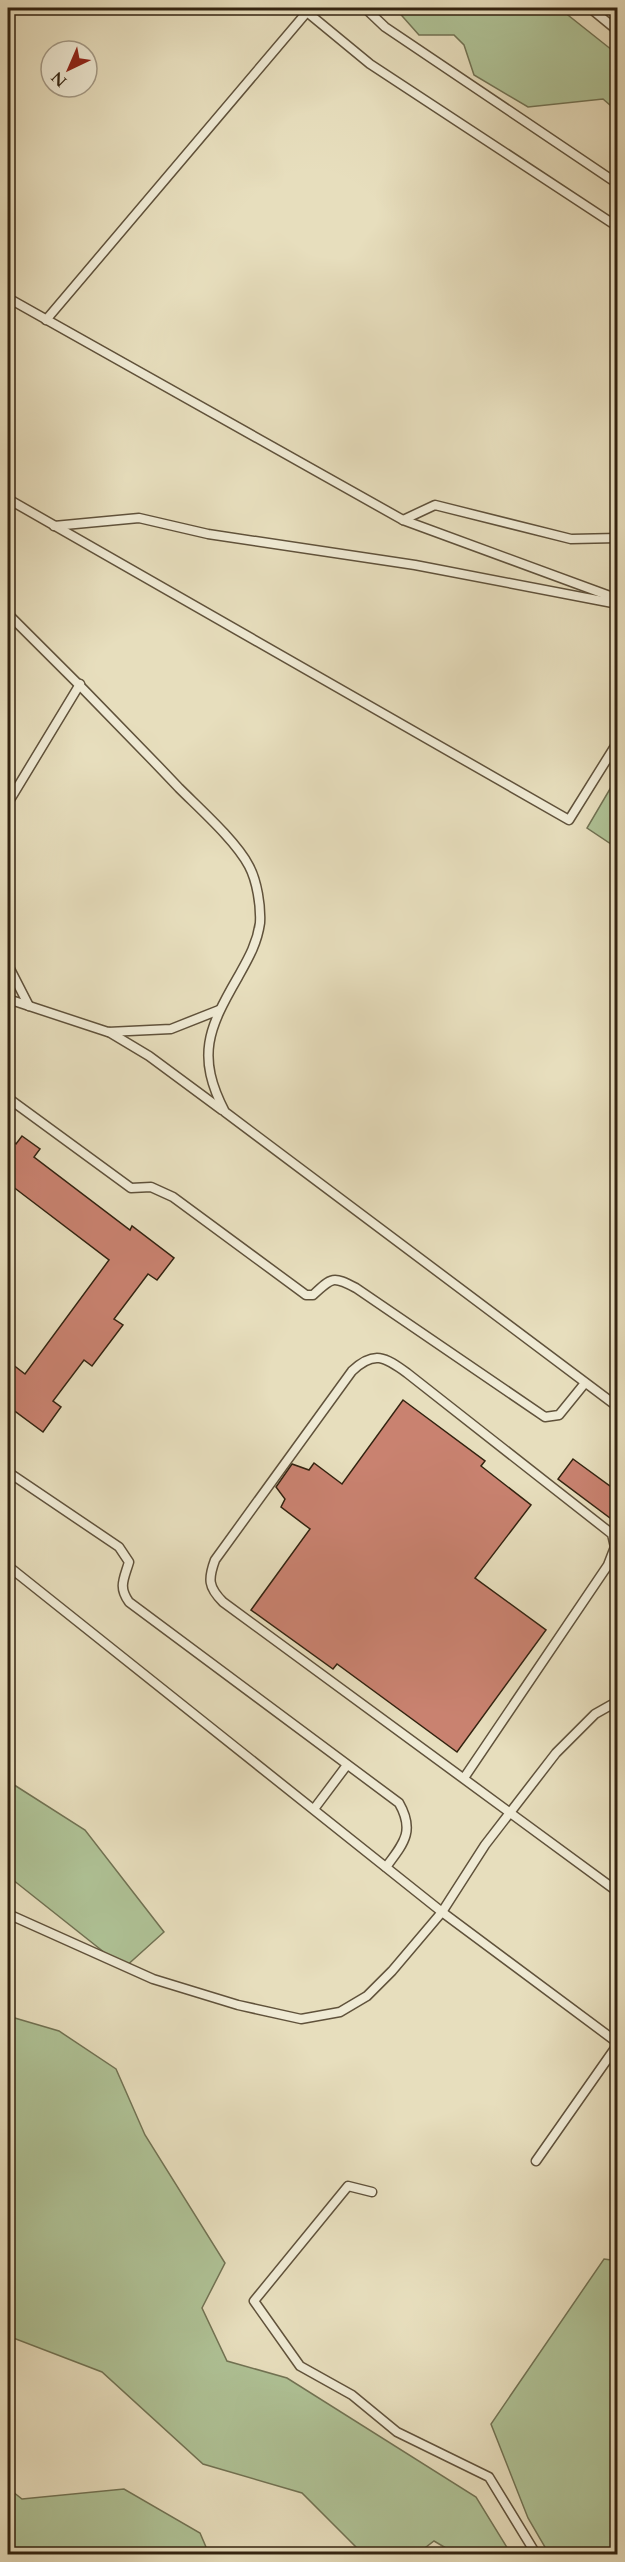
<svg xmlns="http://www.w3.org/2000/svg" width="625" height="2562" font-family="Cardo,serif">
<rect width="100%" height="100%" fill="#e7debd"/>
<filter id="stains"><feTurbulence type="fractalNoise" baseFrequency=".00333" numOctaves="4"/><feColorMatrix values="0 0 0 0 .2 0 0 0 0 .09 0 0 0 0 .02 0 0 0 .5 -.17"/></filter>
<radialGradient id="worn" r=".72"><stop offset=".6" stop-color="#630" stop-opacity="0"/><stop offset="1" stop-color="#630" stop-opacity=".3"/></radialGradient>
<g fill="#afc296" stroke="#717253" stroke-width="1.5">
<path d="M395,8H559L617,54V111L603,99L528,107L474,75L464,45L454,35H419Z"/>
<path d="M617,777L618,848H617L587,828Z"/>
<path d="M8,1781L85,1830L164,1932L124,1968L8,1876Z"/>
<path d="M8,2016L59,2031L116,2069L145,2135L225,2263L202,2308L227,2361L287,2378L476,2497L511,2554H456L434,2541L417,2554H363L302,2493L203,2464L102,2372L8,2336Z"/>
<path d="M604,2259L618,2261L617,2554H549L528,2518L491,2424Z"/>
<path d="M8,2488L22,2499L124,2489L200,2533L209,2554H8Z"/>
</g>
<g fill="#c98270" stroke="#332310" stroke-width="1.5">
<path d="M22,1136L40,1149L34,1157L130,1230L132,1226L174,1258L157,1280L148,1274L114,1319L123,1325L92,1366L84,1360L53,1401L61,1407L43,1432L8,1406V1361L25,1374L109,1260L8,1183V1137L16,1144Z"/>
<path d="M403,1400L485,1461L481,1466L531,1505L475,1578L546,1630L457,1752L337,1664L333,1669L251,1610L310,1529L281,1507L285,1499L276,1487L292,1464L309,1470L314,1463L342,1484Z"/>
<path d="M573,1459L618,1492V1509L610,1518L558,1479Z"/>
</g>
<g fill="none" stroke-linecap="round" stroke-linejoin="round">
<defs>
<g id="lane">
<path d="M302,8L370,64L618,227"/>
<path d="M365,8L385,27L618,184"/>
<path d="M590,8L618,31"/>
<path d="M8,298L403,520L618,599"/>
<path d="M46,320L307,12"/>
<path d="M8,499L569,820L617,743"/>
<path d="M403,520L435,505L571,539L618,538"/>
<path d="M54,526L139,518L208,534L415,565L618,604"/>
<path d="M8,614C66,671 123,729 179,788C200,809 236,841 249,866C257,881 261,906 260,923C257,944 248,959 238,977C208,1029 196,1056 225,1112L618,1407"/>
<path d="M8,803L80,684"/>
<path d="M8,965L29,1006"/>
<path d="M8,999L108,1032L171,1029L219,1010"/>
<path d="M109,1032L149,1056L222,1110"/>
<path d="M8,1098L131,1188L151,1187L173,1197L306,1295H313C332,1277 333,1276 356,1288L545,1417L559,1415L585,1383"/>
<path d="M8,1472L119,1547L129,1562C124,1579 118,1587 129,1602L399,1803C415,1831 404,1843 386,1867"/>
<path d="M8,1566L442,1912L618,2043"/>
<path d="M464,1778L608,1565L615,1547L612,1534L407,1373C385,1357 374,1350 352,1371L215,1560C208,1579 208,1587 223,1602L618,1892"/>
<path d="M314,1809L347,1765"/>
<path d="M8,1914L153,1979L238,2005L301,2019L340,2012L367,1996L392,1971L442,1912L485,1845L556,1753L595,1714L618,1701"/>
<path d="M536,2161L618,2044"/>
<path d="M372,2192L348,2186L254,2301L300,2366L352,2395L397,2432L489,2477L536,2554"/>
</g>
</defs>
<use href="#lane" stroke="#60523b" stroke-width="11"/>
<use href="#lane" stroke="#efead4" stroke-width="8"/>
</g>
<rect width="625" height="2562" fill="none" stroke="#e7debd" stroke-width="30"/>
<rect x="9" y="9" width="607" height="2544" fill="none" stroke="#332310" stroke-width="3"/>
<rect x="15" y="15" width="595" height="2532" fill="none" stroke="#332310" stroke-width="1.5"/>
<g transform="translate(69 69) rotate(224)"><circle r="28" fill="#efead4" stroke="#a49a86" stroke-width="1.5"/>
<path d="M0-4.5L10 22L0 15L-10 22Z" fill="#8f2418"/>
<text y="-9" font-size="16" font-weight="bold" text-anchor="middle" fill="#332310">N</text>
</g>
<rect width="100%" height="100%" filter="url(#stains)"/>
<rect width="100%" height="100%" fill="url(#worn)"/>
</svg>
